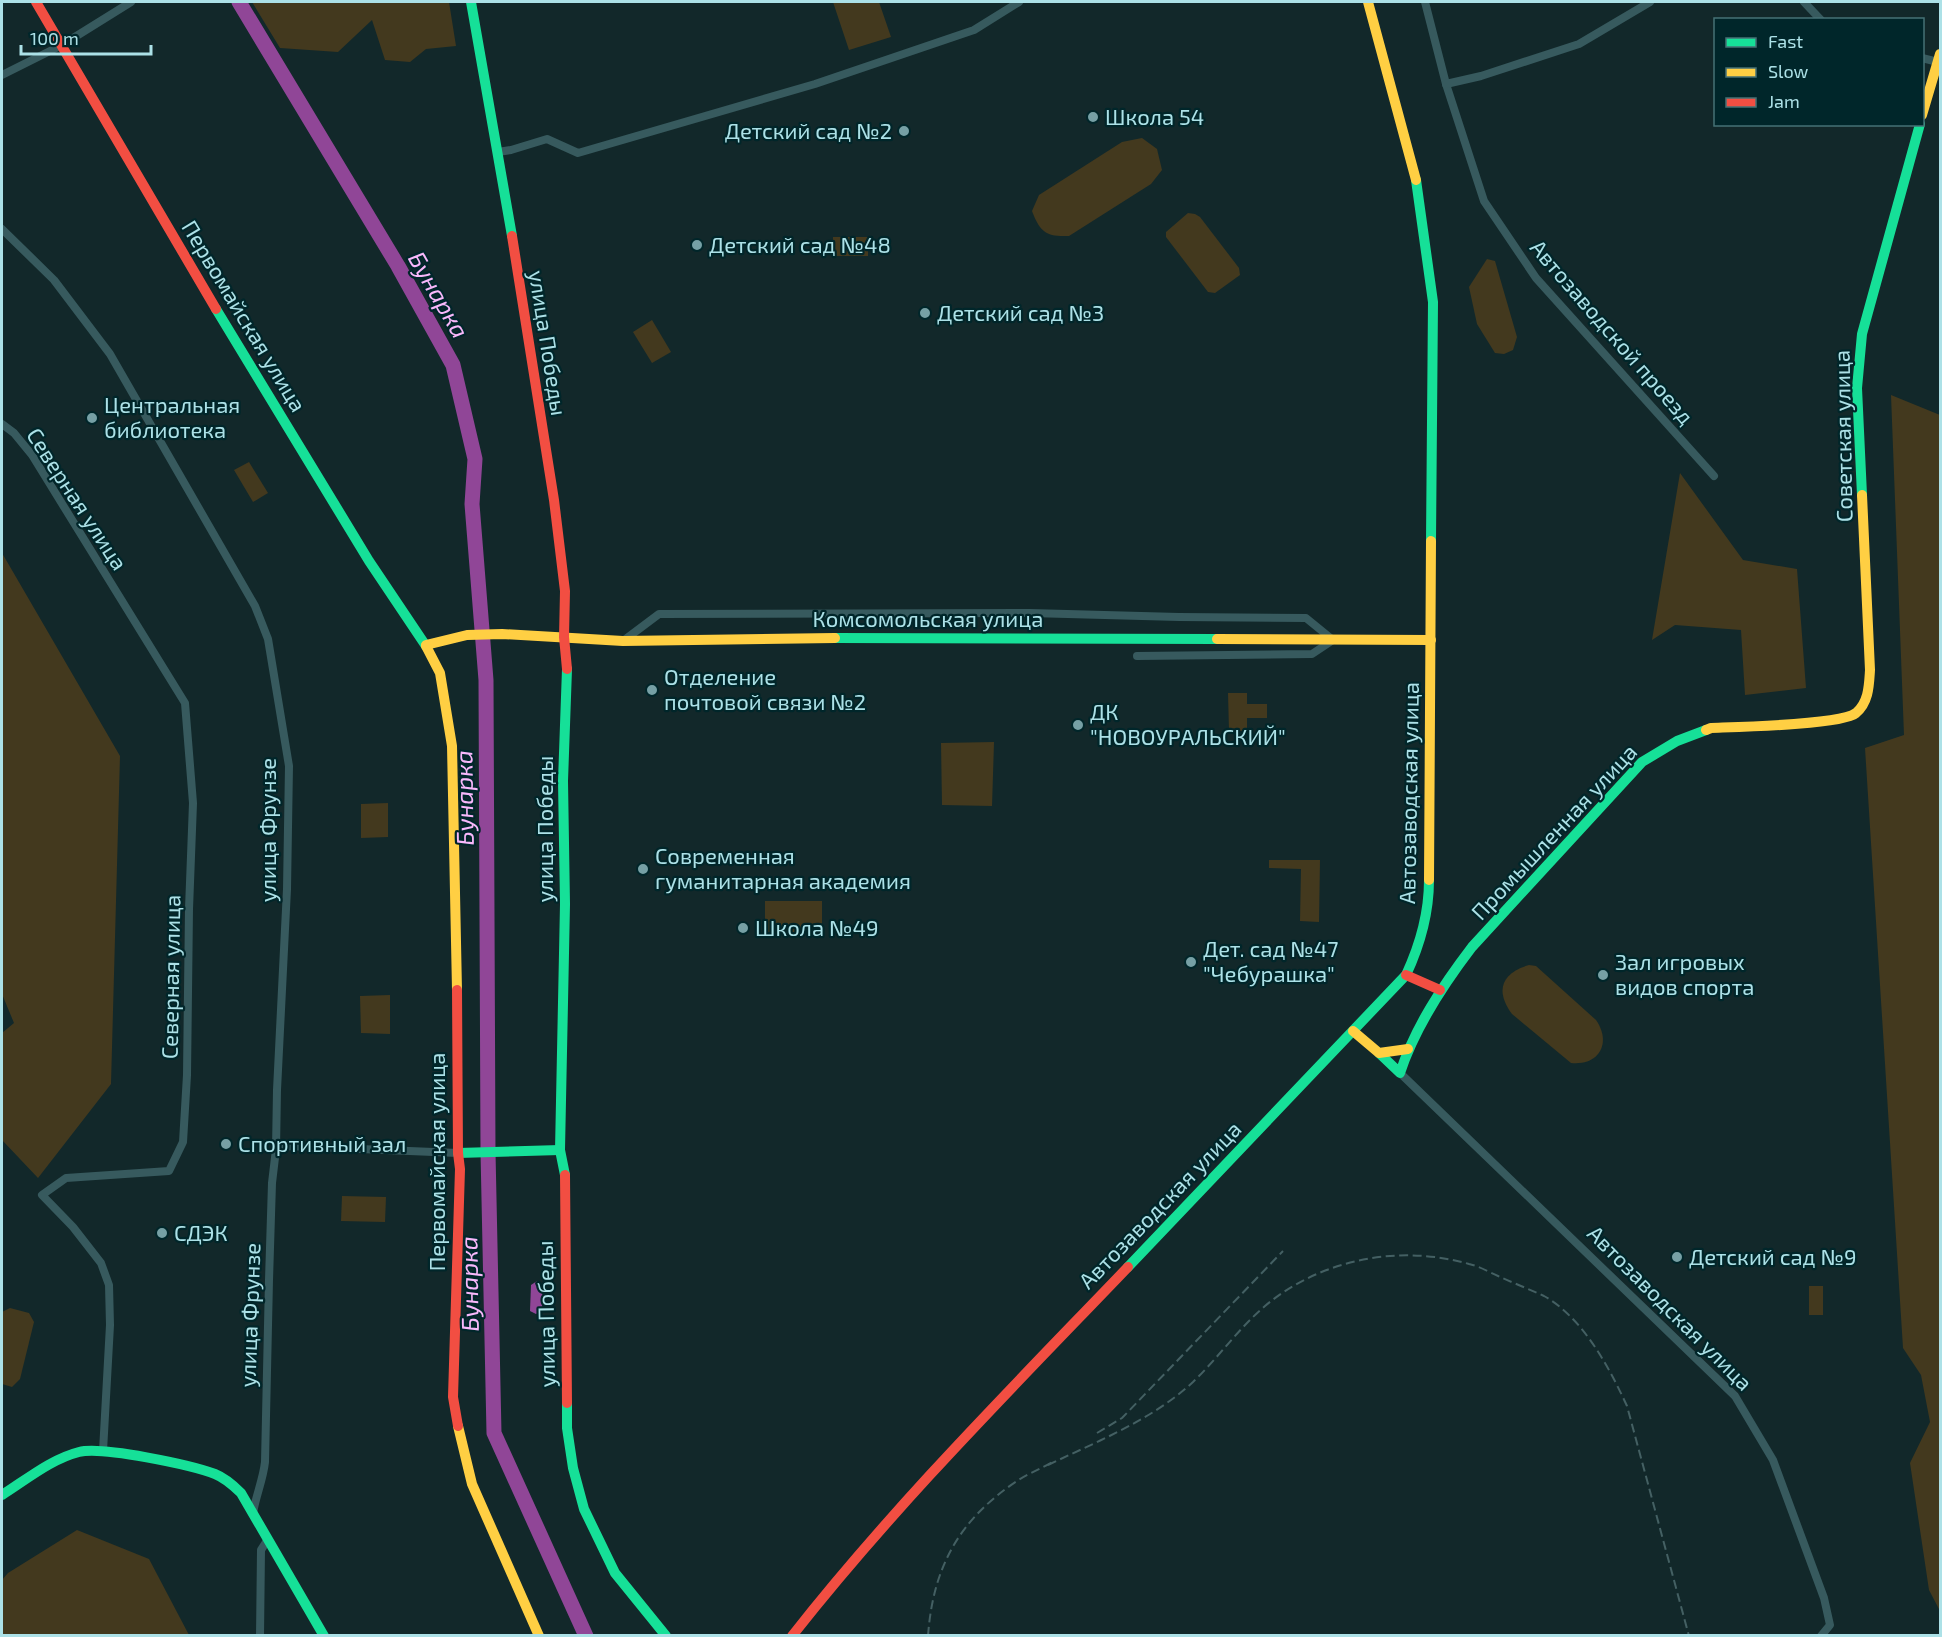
<svg xmlns="http://www.w3.org/2000/svg" width="1942" height="1637" font-family="'Exo 2',sans-serif">
<rect width="100%" height="100%" fill="#12282a"/>
<g fill="#43391e">
<path d="M252,2H449L456,46L426,49L410,62L385,60L372,20L338,52L280,48Z"/>
<path d="M833,2H879L891,37L849,50Z"/>
<path d="M1142,138L1157,149L1162,170L1151,184L1069,236C1046,237 1040,232 1032,211L1039,195L1122,142Z"/>
<path d="M1188,213L1195,214L1200,217L1239,268L1240,275L1215,293L1208,292L1166,237V232Z"/>
<rect x="833" y="237" width="35" height="19"/>
<path d="M1487,259L1495,261L1517,337L1513,350L1504,354L1495,353L1477,324L1469,287Z"/>
<path d="M652,320L671,352L652,363L633,332Z"/>
<path d="M1891,395L1940,415V1611L1929,1590L1910,1463L1930,1422L1921,1375L1903,1348L1865,748L1904,735Z"/>
<path d="M249,462L268,493L253,502L234,470Z"/>
<path d="M1680,473L1743,560L1797,569L1806,688L1745,695L1741,630L1675,625L1652,640Z"/>
<path d="M2,553L120,756L111,1084L38,1178L2,1140V1033L14,1023L2,994Z"/>
<path d="M1228,693H1247V704H1267V718H1247V731H1229Z"/>
<path d="M994,742L992,806L942,805L941,743Z"/>
<path d="M388,803V837L361,838V804Z"/>
<path d="M1269,860H1320L1319,922L1300,921L1301,869L1269,868Z"/>
<rect x="765" y="901" width="57" height="31"/>
<path d="M1529,965L1536,966L1596,1020C1612,1043 1599,1066 1571,1063L1512,1014C1495,991 1501,973 1529,965Z"/>
<path d="M390,995V1034L361,1033L360,996Z"/>
<path d="M342,1196L386,1197L385,1222L341,1221Z"/>
<rect x="1809" y="1286" width="14" height="29"/>
<path d="M10,1308L29,1313L34,1322L20,1379L12,1387L2,1384V1312Z"/>
<path d="M77,1530L149,1559L189,1635H2V1580L8,1573Z"/>
</g>
<path fill="#904697" d="M537,1281L543,1285L542,1311L536,1314L530,1311L531,1285Z"/>
<g fill="none" stroke-linecap="round" stroke-linejoin="round">
<path stroke="#904697" stroke-width="15" d="M239,2L398,266L453,365L475,459L472,504L486,680L488,1152L494,1433L586,1636"/>
<g stroke="#375a5e" stroke-width="8">
<path d="M1425,2L1446,84L1484,201L1536,278L1714,476"/>
<path d="M1804,2L1821,20"/>
<path d="M1922,58L1938,62"/>
<path d="M2,75L62,45L131,2"/>
<path d="M1446,84L1481,76L1579,44L1650,2"/>
<path d="M498,152L511,150L547,139L578,153L815,84L974,30L1019,2"/>
<path d="M2,229L54,280L110,354L255,606L268,639L289,766L287,889L277,1090L276,1149L272,1183L269,1280L265,1462C263,1480 256,1495 253,1513"/>
<path d="M2,424L14,433L32,455L185,703L193,803L189,909L187,1075L183,1142L169,1171L66,1178L42,1195L73,1227L101,1263L109,1285L110,1325L103,1451"/>
<path d="M623,641L659,614L1030,613L1179,617L1306,618L1333,640L1312,654L1137,656"/>
<path d="M1400,1073L1735,1396L1773,1460L1824,1598L1830,1625L1821,1636"/>
<path d="M276,1149L287,1146L458,1153"/>
<path d="M260,1636L261,1550L268,1539"/>
</g>
<g stroke="#16e098" stroke-width="10">
<path d="M471,2L512,236"/>
<path d="M1416,180L1433,302L1431,541"/>
<path d="M216,309L369,561L426,646"/>
<path d="M1862,495L1857,388L1862,334L1920,124"/>
<path d="M835,638L1217,639"/>
<path d="M1379,1053L1400,1073C1415,1027 1443,985 1472,947L1642,762L1677,741L1706,730"/>
<path d="M458,1153L560,1150"/>
<path d="M565,1175L560,1150L565,904L563,781L567,669"/>
<path d="M1128,1267L1406,975C1420,945 1429,914 1429,880"/>
<path d="M567,1403V1428L573,1468L584,1509L615,1573L666,1636"/>
<path d="M2,1495C26,1480 51,1459 79,1452C102,1446 191,1465 215,1474C225,1478 233,1485 241,1493L324,1636"/>
</g>
<g stroke="#ffcf43" stroke-width="10">
<path d="M1368,2L1416,180"/>
<path d="M1922,115L1940,54"/>
<path d="M1217,639L1431,640"/>
<path d="M426,645L467,635L502,634L623,641L835,638"/>
<path d="M426,646L440,673L452,746L457,990"/>
<path d="M1706,730L1711,728C1735,727 1841,725 1856,713C1869,702 1869,685 1870,670L1862,495"/>
<path d="M1429,880L1431,541"/>
<path d="M1353,1031L1379,1053L1408,1049"/>
<path d="M458,1426L472,1484L539,1636"/>
</g>
<g stroke="#f24e42" stroke-width="10">
<path d="M36,2L216,309"/>
<path d="M512,236L554,500L565,591L564,637L567,669"/>
<path d="M1406,975L1440,990"/>
<path d="M457,990L458,1153L460,1169L453,1397L458,1426"/>
<path d="M565,1175L567,1403"/>
<path d="M792,1636C895,1505 1013,1387 1128,1267"/>
</g>
<g stroke="#446063" stroke-width="2" stroke-dasharray="9 4.5" stroke-linecap="butt">
<path d="M1097,1433L1122,1418L1283,1251"/>
<path d="M1048,1465C1098,1441 1152,1420 1193,1382C1218,1358 1238,1329 1265,1306C1321,1259 1399,1244 1469,1264C1479,1266 1489,1272 1498,1276C1513,1283 1529,1289 1544,1296C1583,1318 1609,1367 1627,1406L1689,1636"/>
<path d="M928,1636C933,1566 960,1519 1017,1481C1029,1473 1043,1468 1054,1461"/>
</g>
</g>
<g fill="#76a0a5" stroke="#00262a" stroke-width="2">
<circle cx="1093" cy="117" r="6"/>
<circle cx="904" cy="131" r="6"/>
<circle cx="697" cy="245" r="6"/>
<circle cx="925" cy="313" r="6"/>
<circle cx="92" cy="418" r="6"/>
<circle cx="652" cy="690" r="6"/>
<circle cx="1078" cy="725" r="6"/>
<circle cx="643" cy="869" r="6"/>
<circle cx="743" cy="928" r="6"/>
<circle cx="1191" cy="962" r="6"/>
<circle cx="1603" cy="975" r="6"/>
<circle cx="226" cy="1144" r="6"/>
<circle cx="162" cy="1233" r="6"/>
<circle cx="1677" cy="1257" r="6"/>
</g>
<g text-anchor="middle" stroke-width="4.5" stroke-linejoin="round" paint-order="stroke">
<g font-size="22" fill="#ace1e7" stroke="#00262a" text-anchor="start">
<text x="1105" y="125">Школа 54</text>
<text x="892" y="139" text-anchor="end">Детский сад №2</text>
<text x="709" y="253">Детский сад №48</text>
<text x="937" y="321">Детский сад №3</text>
<text x="104" y="413">Центральная<tspan x="104" dy="25">библиотека</tspan></text>
<text x="664" y="685">Отделение<tspan x="664" dy="25">почтовой связи №2</tspan></text>
<text x="1090" y="720">ДК<tspan x="1090" dy="25">"НОВОУРАЛЬСКИЙ"</tspan></text>
<text x="655" y="864">Современная<tspan x="655" dy="25">гуманитарная академия</tspan></text>
<text x="755" y="936">Школа №49</text>
<text x="1203" y="957">Дет. сад №47<tspan x="1203" dy="25">"Чебурашка"</tspan></text>
<text x="1615" y="970">Зал игровых<tspan x="1615" dy="25">видов спорта</tspan></text>
<text x="238" y="1152">Спортивный зал</text>
<text x="174" y="1241">СДЭК</text>
<text x="1689" y="1265">Детский сад №9</text>
</g>
<g font-size="22" fill="#ace1e7" stroke="#00262a">
<text transform="translate(244 316) rotate(59)" y="8">Первомайская улица</text>
<text transform="translate(1612 332) rotate(49)" y="8">Автозаводской проезд</text>
<text transform="translate(548 343) rotate(81)" y="8">улица Победы</text>
<text transform="translate(1843 436) rotate(-91)" y="8">Советская улица</text>
<text transform="translate(77 499) rotate(57)" y="8">Северная улица</text>
<text x="928" y="627">Комсомольская улица</text>
<text transform="translate(1409 793) rotate(-89)" y="8">Автозаводская улица</text>
<text transform="translate(545 829) rotate(-90)" y="8">улица Победы</text>
<text transform="translate(268 830) rotate(-90)" y="8">улица Фрунзе</text>
<text transform="translate(1554 832) rotate(-47)" y="8">Промышленная улица</text>
<text transform="translate(171 977) rotate(-89)" y="8">Северная улица</text>
<text transform="translate(437 1162) rotate(-90)" y="8">Первомайская улица</text>
<text transform="translate(1160 1205) rotate(-46)" y="8">Автозаводская улица</text>
<text transform="translate(1670 1308) rotate(45)" y="8">Автозаводская улица</text>
<text transform="translate(546 1314) rotate(-91)" y="8">улица Победы</text>
<text transform="translate(250 1315) rotate(-88)" y="8">улица Фрунзе</text>
</g>
<g font-size="24" font-style="italic" fill="#f8b8fb" stroke="#00262a">
<text transform="translate(438 295) rotate(60)" y="8">Бунарка</text>
<text transform="translate(465 798) rotate(-91)" y="8">Бунарка</text>
<text transform="translate(470 1284) rotate(-91)" y="8">Бунарка</text>
</g>
</g>
<rect width="1942" height="1637" fill="none" stroke="#ace1e7" stroke-width="6"/>
<rect x="1714" y="18" width="210" height="108" fill="#00262a" stroke="#457176" stroke-width="1.5"/>
<rect x="1726" y="38" width="30" height="9" fill="#16e098" stroke="#457176" stroke-width="1.5"/>
<text x="1768" y="48" font-size="18" fill="#ace1e7">Fast</text>
<rect x="1726" y="68" width="30" height="9" fill="#ffcf43" stroke="#457176" stroke-width="1.5"/>
<text x="1768" y="78" font-size="18" fill="#ace1e7">Slow</text>
<rect x="1726" y="98" width="30" height="9" fill="#f24e42" stroke="#457176" stroke-width="1.5"/>
<text x="1768" y="108" font-size="18" fill="#ace1e7">Jam</text>
<path d="M21 45v9h130v-9" fill="none" stroke="#ace1e7" stroke-width="3"/>
<text x="30" y="45" font-size="18" fill="#ace1e7" stroke="#00262a" stroke-width="4.5" paint-order="stroke">100 m</text>
</svg>
